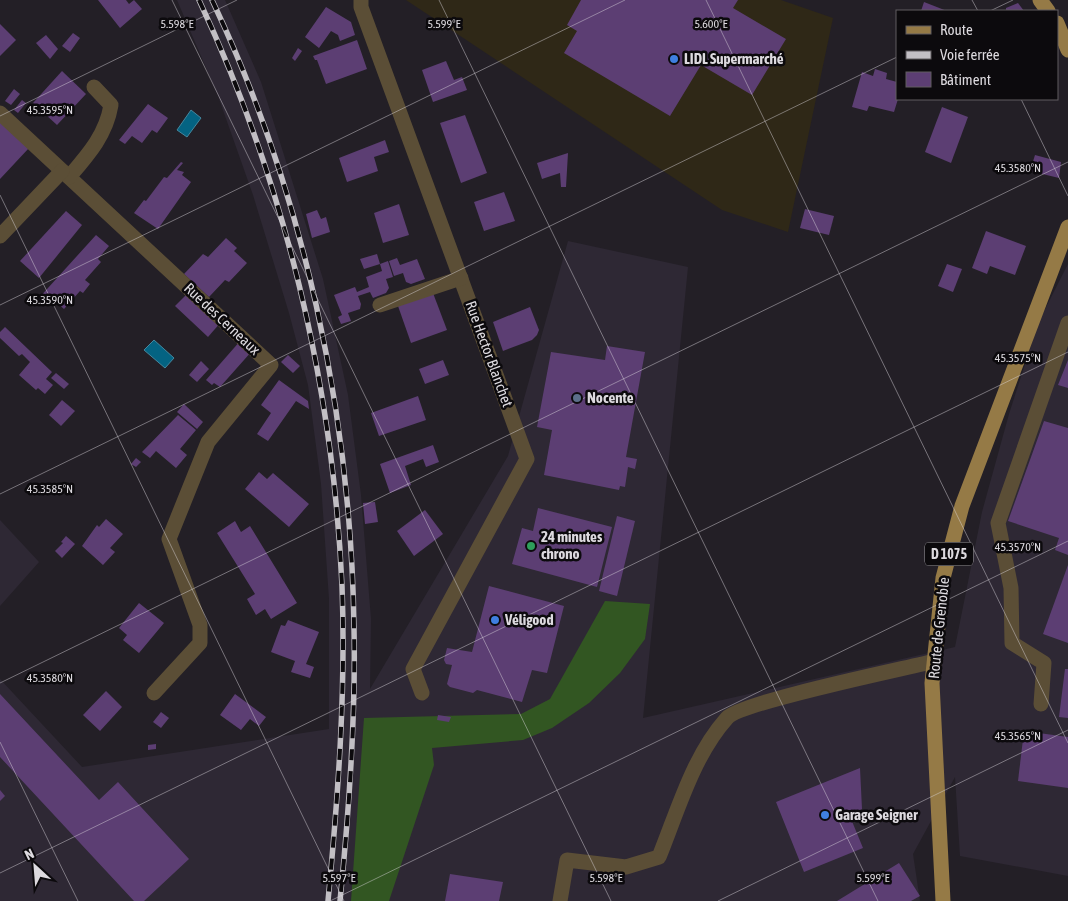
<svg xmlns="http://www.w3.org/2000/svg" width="1068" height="901" font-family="'Asap Condensed',sans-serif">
<rect width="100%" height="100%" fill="#231f26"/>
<path fill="#2f2817" d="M406,0H781L833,18L788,232L722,210Z"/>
<g fill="#2e2834">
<path d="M177,0H225L261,82L323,279L348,395L361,495L371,619L370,689L508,456L568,241L688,267L643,718L955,647L982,512L1009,414L1039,321L1068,264V876L960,856L955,777L913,854L920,901H0V679L82,767L329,729V599L321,484L308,385L289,313L253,195L218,96Z"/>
<path d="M0,520L39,562L0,606Z"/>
</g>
<path fill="#325622" d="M605,601L650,604L645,639L620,673L589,703L552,728L523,740L432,748L434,765L389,901H351L364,718L521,714L550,699Z"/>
<g fill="#046382" stroke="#45879e">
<path d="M191,110L201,118L187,137L177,130Z"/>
<path d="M154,340L174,358L165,368L144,350Z"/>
</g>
<g fill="#5c3e73">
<path d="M98,0H126L129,4L134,0L142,9L120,28Z"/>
<path d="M581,0H738L733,8L786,39L752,95L701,65L670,116L564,53L577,31L567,25Z"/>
<path d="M924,2L947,11H921Z"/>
<path d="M1018,3L1024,11H1006V8Z"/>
<path d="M326,7L351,22L355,35L340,41L338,35L331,31L319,48L305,37Z"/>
<path d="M0,24L16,40L0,56Z"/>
<path d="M73,33L80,38L70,52L62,46Z"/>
<path d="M46,35L58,49L50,59L36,43Z"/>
<path d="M357,40L367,69L326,84L317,60H315L313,56Z"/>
<path d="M298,48L302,51L295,61L292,58Z"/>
<path d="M446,61L454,80L462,77L467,90L433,102L422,70Z"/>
<path d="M875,69L887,73L886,79L897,82L898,99L894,112L869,106L867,111L852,107L862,72L873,76Z"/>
<path d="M62,71L86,94L57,125L33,103Z"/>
<path d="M14,89L20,94L11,105L5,101Z"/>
<path d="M22,100L26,103L18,113L14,110Z"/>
<path d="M148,104L168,118L157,133L152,130L142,143L132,136L125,144L119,140Z"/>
<path d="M942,107L968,117L951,163L925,152Z"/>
<path d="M465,115L487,173L461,183L440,123Z"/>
<path d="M0,122L29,148L0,179Z"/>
<path d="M385,140L389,152L374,157L378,171L347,182L339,158Z"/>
<path d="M568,153L566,187H561L560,173L542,179L537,163Z"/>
<path d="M1035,155L1061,162L1059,178L1030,171Z"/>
<path d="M181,162L183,163L177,170L184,172L182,175L191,182L158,229L134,213L144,200L146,201L164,177L167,178Z"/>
<path d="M504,192L515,221L484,231L474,202Z"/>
<path d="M399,204L409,235L383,243L374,213Z"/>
<path d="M805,209L834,216L829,235L800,228Z"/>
<path d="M317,210L321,219L326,217L330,232L312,238L306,214Z"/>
<path d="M66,211L82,225L39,278L20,261Z"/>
<path d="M986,231L1026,246L1015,275L990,266L987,274L972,268Z"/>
<path d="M96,235L109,246L98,259L101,262L85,280L90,284L83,293L80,291L64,309L48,295L42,302L38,299Z"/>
<path d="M226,238L237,248L234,251L247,263L229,282L225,280L209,297L184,274L203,254L208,257Z"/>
<path d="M377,254L380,264L388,261L393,277L386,279L389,288L386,293L373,298L370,292L358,296L361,304L360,309L348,313L351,321L341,324L338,317L342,315L334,295L355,287L357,292L369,287L366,277L382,271L380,264L364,269L360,259Z"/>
<path d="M397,258L400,265L417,259L425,279L411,284L406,282L403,273L394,276L389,261Z"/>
<path d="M947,264L962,269L953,292L938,286Z"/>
<path d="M188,293L221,322L208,337L175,306Z"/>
<path d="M433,293L447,330L411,343L398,306Z"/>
<path d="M530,307L539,330L537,335L532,340L503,351L493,322Z"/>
<path d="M5,327L52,372L46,379L53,385L45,394L38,388L36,390L19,375L30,362L22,354L19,356L0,338V332Z"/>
<path d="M241,340L252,351L220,387L214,383L212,385L206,380Z"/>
<path d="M607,346L645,352L626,457L637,459L635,469L628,467L625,487L620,486L619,490L544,475L552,430L537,427L551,352L605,360Z"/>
<path d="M288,355L300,366L293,373L281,362Z"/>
<path d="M443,360L449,375L425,384L419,369Z"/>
<path d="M1068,360V388L1058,385Z"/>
<path d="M201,361L209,369L197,382L189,375Z"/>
<path d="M56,373L69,384L64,389L51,378Z"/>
<path d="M279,380L308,401L309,409L296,401L268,441L257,434L271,413L261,405Z"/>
<path d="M418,396L426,420L379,436L371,413Z"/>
<path d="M62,400L75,411L61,426L49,415Z"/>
<path d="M184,404L203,422L197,429L177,412Z"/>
<path d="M178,415L196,430L180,449L187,455L176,468L156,451L150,458L142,452Z"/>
<path d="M1044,421L1068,428V555L1055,550L1059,538L1008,521Z"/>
<path d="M433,445L439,462L426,467L423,459L405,466L411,485L390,493L380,464Z"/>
<path d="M136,458L141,462L136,467L131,464Z"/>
<path d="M259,472L267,479L273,473L309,504L289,527L245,489Z"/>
<path d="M375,502L378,522L365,524L363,503Z"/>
<path d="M538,508L612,527L597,587L512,564L522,528L533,531Z"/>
<path d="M425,510L443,534L414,556L397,531Z"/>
<path d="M617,516L635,521L617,596L599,591Z"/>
<path d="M106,519L123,534L110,548L115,552L103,565L82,546L97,525L99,527Z"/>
<path d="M235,521L241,532L250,526L297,603L271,619L265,609L256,615L247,599L255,594L217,533Z"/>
<path d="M66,536L75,544L62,558L55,551L63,543L61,542Z"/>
<path d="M1068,565V643L1043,634Z"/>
<path d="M489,586L564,606L547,673L532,670L522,702L477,690L473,693L450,687L447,684L452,665L446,664L444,660L447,648L472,652Z"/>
<path d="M139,603L164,623L139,653L123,640L127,635L119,628Z"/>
<path d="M288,620L319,632L306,664L314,667L310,678L291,672L295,661L271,652L281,625L285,626Z"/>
<path d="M1065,669H1068V718L1059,717Z"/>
<path d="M106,691L122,707L100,731L83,715Z"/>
<path d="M0,694L99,800L118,782L189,859L144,901H134L0,757Z"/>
<path d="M235,694L266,717L259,726L250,719L241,730L220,715Z"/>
<path d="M161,712L169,718L161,728L153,722Z"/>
<path d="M438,715L451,717L449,722L437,720Z"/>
<path d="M1024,731L1068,737V788L1018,781Z"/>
<path d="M156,744V749L148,750V745Z"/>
<path d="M860,768L862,809L849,814L863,848L804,872L776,802Z"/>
<path d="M0,790L5,796L0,801Z"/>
<path d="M899,863L920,896L911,901H837Z"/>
<path d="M450,874L503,882L499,901H445Z"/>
</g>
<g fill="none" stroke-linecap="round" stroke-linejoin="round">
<g stroke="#5b4e36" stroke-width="15">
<path d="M361,0V7L527,459L413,669L422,693"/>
<path d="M0,113L271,365L208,442L169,539L200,625V643L154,693"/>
<path d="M69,177C88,155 106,135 111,105L94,87"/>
<path d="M0,236L62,171"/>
<path d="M380,305L461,278"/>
<path d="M1041,704L1044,663L1012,643L1011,588L998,523L1068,323"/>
<path d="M560,901L567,860L626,867L659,857C678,810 693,756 727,718C741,702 903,669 935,661"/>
</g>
<g stroke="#957a46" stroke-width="15">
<path d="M1040,0L1048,11"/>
<path d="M1057,23L1068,50"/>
<path d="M943,901L932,683L943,578L962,506L1068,227"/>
</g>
<defs>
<g id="rail">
<path d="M199,0C285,183 333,385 342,586C346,691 338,797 328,901"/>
<path d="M212,0C304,194 351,413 354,628C356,719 349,811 340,901"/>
</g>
</defs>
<use href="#rail" stroke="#c2bfc4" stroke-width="5.5"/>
<use href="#rail" stroke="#0c0a0d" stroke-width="4" stroke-dasharray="11" stroke-linecap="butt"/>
</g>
<path fill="none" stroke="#dddadf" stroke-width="1" stroke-opacity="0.45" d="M172,0L611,901M439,0L878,901M706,0L1068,743M972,0L978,11M990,11L1013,0M1021,99L1068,196M0,116L237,0M0,195L344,901M0,305L625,0M0,494L897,57M0,683L1068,162M0,742L78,901M0,873L1068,352M330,901L1068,541M718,901L1068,730"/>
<g fill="#3f7fe0" stroke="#0c0a0d" stroke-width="2">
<circle cx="674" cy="59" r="5"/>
<circle cx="495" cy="620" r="5"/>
<circle cx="825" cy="815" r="5"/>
</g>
<circle fill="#5c6f8a" stroke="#0c0a0d" stroke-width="2" cx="577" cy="398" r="5"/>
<circle fill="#2e9e5b" stroke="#0c0a0d" stroke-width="2" cx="531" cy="546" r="5"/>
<g text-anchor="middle" stroke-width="5" stroke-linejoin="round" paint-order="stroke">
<rect fill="#0c0a0d" stroke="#9e9ca0" stroke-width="1" x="925" y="542.5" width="48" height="23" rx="4"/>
<g font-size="14" font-weight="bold" fill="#dddadf">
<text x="949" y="559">D 1075</text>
</g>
<g font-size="15" font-weight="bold" fill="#dddadf" stroke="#0c0a0d" text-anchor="start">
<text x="684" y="64">LIDL Supermarché</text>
<text x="587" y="403">Nocente</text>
<text x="541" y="542">24 minutes<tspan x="541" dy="17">chrono</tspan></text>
<text x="505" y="625">Véligood</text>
<text x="835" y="820">Garage Seigner</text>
</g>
<g font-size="15" fill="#dddadf" stroke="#0c0a0d">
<text transform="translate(222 319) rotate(43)" y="5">Rue des Cerneaux</text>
<text transform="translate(489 354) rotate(70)" y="5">Rue Hector Blanchet</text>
<text transform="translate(939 628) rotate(-84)" y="5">Route de Grenoble</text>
</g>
</g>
<g font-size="12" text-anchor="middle" fill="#dddadf" stroke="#0c0a0d" stroke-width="5" stroke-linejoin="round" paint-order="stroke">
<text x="177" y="28">5.598°E</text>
<text x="711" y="28">5.600°E</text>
<text x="444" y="28">5.599°E</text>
<text x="50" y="114">45.3595°N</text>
<text x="1018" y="172">45.3580°N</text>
<text x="50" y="304">45.3590°N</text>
<text x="1018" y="362">45.3575°N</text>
<text x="50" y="493">45.3585°N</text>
<text x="1018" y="551">45.3570°N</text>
<text x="50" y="682">45.3580°N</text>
<text x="1018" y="740">45.3565°N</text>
<text x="339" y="882">5.597°E</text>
<text x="606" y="882">5.598°E</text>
<text x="873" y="882">5.599°E</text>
</g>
<rect x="896" y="10" width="162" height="90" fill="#0c0a0d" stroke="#605d61"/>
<rect x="906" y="26" width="25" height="8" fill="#957a46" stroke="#605d61"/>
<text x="940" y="35" font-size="15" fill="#dddadf">Route</text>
<rect x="906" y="51" width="25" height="8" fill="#c2bfc4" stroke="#605d61"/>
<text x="940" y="60" font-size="15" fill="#dddadf">Voie ferrée</text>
<rect x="906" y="72" width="25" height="15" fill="#5c3e73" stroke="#605d61"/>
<text x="940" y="85" font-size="15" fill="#dddadf">Bâtiment</text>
<g transform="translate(35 866) rotate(334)" stroke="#0c0a0d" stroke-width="4" paint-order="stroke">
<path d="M0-4L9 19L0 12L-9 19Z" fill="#dddadf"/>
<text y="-8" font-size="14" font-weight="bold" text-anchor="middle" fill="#dddadf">N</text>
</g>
</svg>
